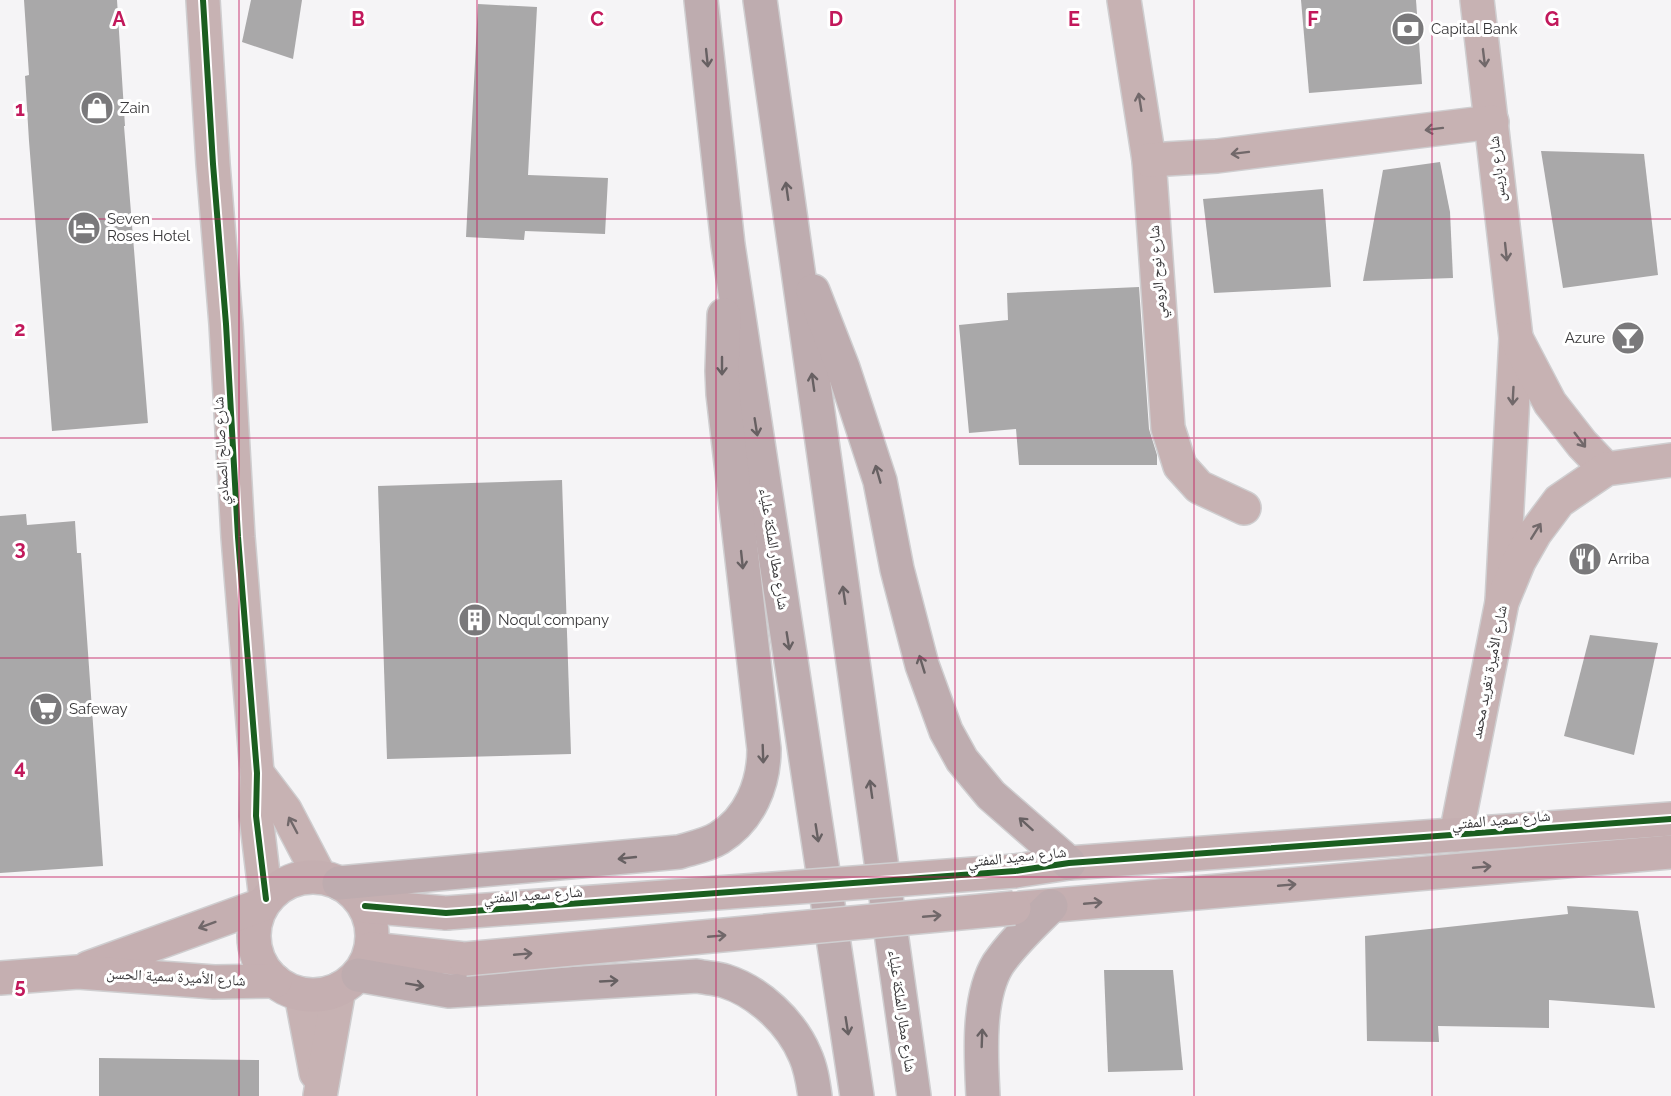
<svg xmlns="http://www.w3.org/2000/svg" width="1671" height="1096" font-family="Raleway,'Noto Naskh Arabic',sans-serif">
<rect width="100%" height="100%" fill="#f5f4f6"/>
<g fill="#a9a8a9">
<path d="M24,0H117L125,126H124L148,423L52,431L29,141L25,76L29,75Z"/>
<path d="M251,0H302L293,59L242,42Z"/>
<path d="M1301,0H1416L1422,84L1309,93Z"/>
<path d="M478,4L537,7L528,175L608,178L605,234L525,231L524,240L466,237Z"/>
<path d="M1541,151L1644,154L1658,275L1563,288Z"/>
<path d="M1440,162L1450,212L1453,278L1363,281L1383,170Z"/>
<path d="M1323,189L1331,287L1214,293L1203,199Z"/>
<path d="M1139,287L1149,429L1157,455V465H1019L1016,429L969,433L959,325L1008,320L1007,293Z"/>
<path d="M562,480L571,754L387,759L378,486Z"/>
<path d="M26,514L27,525L75,521L77,553H81L103,866L0,873V516Z"/>
<path d="M1590,635L1658,643L1634,755L1564,736Z"/>
<path d="M1567,906L1638,911L1655,1008L1549,1000V1028L1438,1026L1439,1042L1367,1041L1365,936L1568,914Z"/>
<path d="M1104,970H1173L1183,1070L1108,1072Z"/>
<path d="M99,1058L259,1060V1096H99Z"/>
</g>
<g fill="none" stroke-linecap="round" stroke-linejoin="round">
<defs>
<g id="street">
<path d="M203,0L213,164L226,324L238,537L257,773L256,816L266,899"/>
<path d="M1124,0L1149,160L1168,428L1180,466L1199,487L1244,508"/>
<path d="M1477,0L1516,338L1502,602"/>
<path d="M1149,160L1217,156L1492,122"/>
<path d="M1516,338L1550,403L1582,444L1606,469"/>
<path d="M257,773L285,810L320,877"/>
<path d="M1456,835L1502,602L1519,561L1535,533L1559,501L1606,469L1671,460"/>
<path d="M301,994L316,1073"/>
<path d="M320,1096L339,989"/>
</g>
<g id="secondary">
<path d="M1015,871L1069,863L1671,819"/>
<circle cx="313" cy="936" r="59"/>
<path d="M365,906L446,913"/>
<path d="M1022,908L1671,852"/>
<path d="M371,949L465,959"/>
<path d="M88,968L262,905"/>
<path d="M0,978L78,972L214,982L275,981"/>
</g>
<g id="highway">
<path d="M701,0L728,245L857,1096"/>
<path d="M760,0L914,1096"/>
<path d="M813,291L843,368L880,481L897,569L922,665L946,731L962,760L991,795L1069,863"/>
<path d="M339,883L679,852C692,848 708,845 719,838C750,819 764,784 764,749L723,394L722,371L724,315"/>
<path d="M358,975L449,991L697,976C706,978 716,978 725,981C759,992 791,1022 805,1055C811,1068 813,1082 815,1096"/>
<path d="M983,1096C981,1057 977,998 998,964C1013,942 1032,925 1051,906"/>
</g>
</defs>
<use href="#street" stroke="#cfced0" stroke-width="36"/>
<use href="#secondary" stroke="#cfced0" stroke-width="36"/>
<use href="#highway" stroke="#cfced0" stroke-width="36"/>
<use href="#street" stroke="#c7b2b3" stroke-width="33"/>
<use href="#secondary" stroke="#c5afb1" stroke-width="33"/>
<use href="#highway" stroke="#beacaf" stroke-width="33"/>
<defs>
<g id="secondary-bridge">
<path d="M446,913L1015,871"/>
<path d="M465,959L1014,908"/>
</g>
</defs>
<use href="#secondary-bridge" stroke="#cfced0" stroke-width="36" stroke-linecap="butt"/>
<use href="#secondary-bridge" stroke="#c5afb1" stroke-width="33"/>
<defs>
<g id="cycleway">
<path d="M203,0L213,164L226,324L238,537L257,773L256,816L266,899"/>
<path d="M365,906L446,913L1015,871L1069,863L1671,819"/>
</g>
</defs>
<use href="#cycleway" stroke="#fff" stroke-width="10"/>
<use href="#cycleway" stroke="#1b5e20" stroke-width="6"/>
</g>
<defs><path id="oneway-shaft" d="M-6 0H5M1.5-3L5.5 0L1.5 3" fill="none" stroke-width="1.6" stroke-linecap="round" stroke-linejoin="round" transform="scale(1.5)"/></defs>
<g stroke="#676062">
<use href="#oneway-shaft" transform="translate(707 58) rotate(84)"/>
<use href="#oneway-shaft" transform="translate(787 191) rotate(-98)"/>
<use href="#oneway-shaft" transform="translate(722 366) rotate(90)"/>
<use href="#oneway-shaft" transform="translate(813 382) rotate(-98)"/>
<use href="#oneway-shaft" transform="translate(756 427) rotate(81)"/>
<use href="#oneway-shaft" transform="translate(878 474) rotate(-106)"/>
<use href="#oneway-shaft" transform="translate(742 560) rotate(84)"/>
<use href="#oneway-shaft" transform="translate(844 595) rotate(-98)"/>
<use href="#oneway-shaft" transform="translate(788 641) rotate(81)"/>
<use href="#oneway-shaft" transform="translate(922 664) rotate(-107)"/>
<use href="#oneway-shaft" transform="translate(763 754) rotate(88)"/>
<use href="#oneway-shaft" transform="translate(871 789) rotate(-98)"/>
<use href="#oneway-shaft" transform="translate(1026 824) rotate(-138)"/>
<use href="#oneway-shaft" transform="translate(817 833) rotate(81)"/>
<use href="#oneway-shaft" transform="translate(627 858) rotate(174)"/>
<use href="#oneway-shaft" transform="translate(609 981) rotate(-3)"/>
<use href="#oneway-shaft" transform="translate(415 985) rotate(10)"/>
<use href="#oneway-shaft" transform="translate(847 1026) rotate(81)"/>
<use href="#oneway-shaft" transform="translate(982 1038) rotate(-88)"/>
</g>
<g stroke="#71686a">
<use href="#oneway-shaft" transform="translate(1484 58) rotate(83)"/>
<use href="#oneway-shaft" transform="translate(1140 102) rotate(-99)"/>
<use href="#oneway-shaft" transform="translate(1434 129) rotate(173)"/>
<use href="#oneway-shaft" transform="translate(1240 153) rotate(173)"/>
<use href="#oneway-shaft" transform="translate(1506 252) rotate(84)"/>
<use href="#oneway-shaft" transform="translate(1513 396) rotate(93)"/>
<use href="#oneway-shaft" transform="translate(1580 440) rotate(53)"/>
<use href="#oneway-shaft" transform="translate(1536 531) rotate(-58)"/>
<use href="#oneway-shaft" transform="translate(293 825) rotate(-118)"/>
</g>
<g stroke="#706769">
<use href="#oneway-shaft" transform="translate(1482 867) rotate(-5)"/>
<use href="#oneway-shaft" transform="translate(1287 885) rotate(-5)"/>
<use href="#oneway-shaft" transform="translate(1093 903) rotate(-5)"/>
<use href="#oneway-shaft" transform="translate(932 916) rotate(-5)"/>
<use href="#oneway-shaft" transform="translate(207 925) rotate(160)"/>
<use href="#oneway-shaft" transform="translate(717 936) rotate(-5)"/>
<use href="#oneway-shaft" transform="translate(523 954) rotate(-5)"/>
</g>
<path fill="none" stroke="#c2185b" stroke-width="1.5" stroke-opacity="0.55" d="M239,0V1096M477,0V1096M716,0V1096M955,0V1096M1194,0V1096M1432,0V1096M0,219H1671M0,438H1671M0,658H1671M0,877H1671"/>
<defs>
<symbol id="bank-disc" viewBox="-11 -11 22 22"><circle r="9.5" fill="#7a797b" stroke="#fff"/><path d="M-6-4H6V4H-6ZM0-2.3a2.3 2.3 0 1 0 0 4.6a2.3 2.3 0 1 0 0-4.6Z" fill="#fff"/></symbol>
<symbol id="shop-disc" viewBox="-11 -11 22 22"><circle r="9.5" fill="#7a797b" stroke="#fff"/><path d="M-5-2.5h2.3a2.7 3.5 0 0 1 5.4 0H5L5.5 6h-11ZM-1.5-2.5h3a1.5 2.3 0 0 0-3 0Z" fill="#fff"/></symbol>
<symbol id="hotel-disc" viewBox="-11 -11 22 22"><circle r="9.5" fill="#7a797b" stroke="#fff"/><path d="M-6-4.5h1.5V1H6V5H4.5V3h-9V5H-6ZM-4 0a1.8 1.8 0 1 1 3.6 0ZM.5 0V-2.5h3Q6-2.5 6 0Z" fill="#fff"/></symbol>
<symbol id="bar-disc" viewBox="-11 -11 22 22"><circle r="9.5" fill="#7a797b" stroke="#fff"/><path d="M-6-5H6L.8 .8V4.5H3.5V6h-7V4.5H-.8V.8Z" fill="#fff"/></symbol>
<symbol id="restaurant-disc" viewBox="-11 -11 22 22"><circle r="9.5" fill="#7a797b" stroke="#fff"/><path d="M-5-6h1v4h1v-4h1v4h1v-4h1v5L-1.5 .5V6h-2V.5L-5-1ZM5-6V6H3V1.5H1.5Q1.5-4 5-6Z" fill="#fff"/></symbol>
<symbol id="building-disc" viewBox="-11 -11 22 22"><circle r="9.5" fill="#7a797b" stroke="#fff"/><path d="M-4-6H4V6H1V3H-1V6H-4ZM-2.5-4.3h1.7v1.8h-1.7ZM.8-4.3h1.7v1.8H.8ZM-2.5-1h1.7V.8h-1.7ZM.8-1h1.7V.8H.8Z" fill="#fff"/></symbol>
<symbol id="supermarket-disc" viewBox="-11 -11 22 22"><circle r="9.5" fill="#7a797b" stroke="#fff"/><path d="M-6-5.5h2.5l.6 2H6L4.5 2H-2.5L-4.4-4H-6ZM-1.5 3.2a1.3 1.3 0 1 0 .1 0ZM3 3.2a1.3 1.3 0 1 0 .1 0Z" fill="#fff"/></symbol>
</defs>
<g fill-rule="evenodd">
<use href="#bank-disc" x="1389" y="10" width="38" height="38"/>
<use href="#shop-disc" x="78" y="89" width="38" height="38"/>
<use href="#hotel-disc" x="65" y="209" width="38" height="38"/>
<use href="#bar-disc" x="1609" y="319" width="38" height="38"/>
<use href="#restaurant-disc" x="1566" y="540" width="38" height="38"/>
<use href="#building-disc" x="456" y="601" width="38" height="38"/>
<use href="#supermarket-disc" x="27" y="690" width="38" height="38"/>
</g>
<g text-anchor="middle" stroke-width="6" stroke-linejoin="round" paint-order="stroke">
<g font-size="15" fill="#383739" stroke="#fff" text-anchor="start">
<text x="1431" y="34">Capital Bank</text>
<text x="120" y="113">Zain</text>
<text x="107" y="224">Seven<tspan x="107" dy="17">Roses Hotel</tspan></text>
<text x="1605" y="343" text-anchor="end">Azure</text>
<text x="1608" y="564">Arriba</text>
<text x="498" y="625">Noqul company</text>
<text x="69" y="714">Safeway</text>
</g>
<g font-size="15" fill="#383739" stroke="#fff">
<text transform="translate(1497 169) rotate(-96)" y="5">شارع باريس</text>
<text transform="translate(1157 272) rotate(-94)" y="5">شارع نوح الرومي</text>
<text transform="translate(221 451) rotate(-93)" y="5">شارع صالح الصمادي</text>
<text transform="translate(774 549) rotate(81)" y="5">شارع مطار الملكة علياء</text>
<text transform="translate(1489 672) rotate(-79)" y="5">شارع الأميرة تغريد محمد</text>
<text transform="translate(1501 820) rotate(-5)" y="5">شارع سعيد المفتي</text>
<text transform="translate(1017 857) rotate(-6)" y="5">شارع سعيد المفتي</text>
<text transform="translate(533 895) rotate(-4)" y="5">شارع سعيد المفتي</text>
<text transform="translate(176 977) rotate(3)" y="5">شارع الأميرة سمية الحسن</text>
<text transform="translate(902 1011) rotate(82)" y="5">شارع مطار الملكة علياء</text>
</g>
</g>
<g font-size="20" text-anchor="middle" font-weight="bold" fill="#c2185b" stroke="#fff" stroke-width="6" stroke-linejoin="round" paint-order="stroke">
<text x="119" y="26">A</text>
<text x="358" y="26">B</text>
<text x="597" y="26">C</text>
<text x="836" y="26">D</text>
<text x="1074" y="26">E</text>
<text x="1313" y="26">F</text>
<text x="1552" y="26">G</text>
<text x="20" y="116">1</text>
<text x="20" y="336">2</text>
<text x="20" y="555">3</text>
<text x="20" y="774">4</text>
<text x="20" y="993">5</text>
</g>
</svg>
